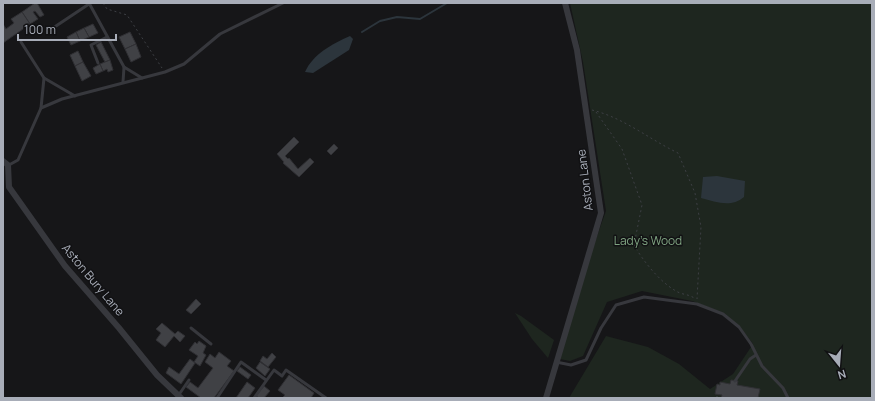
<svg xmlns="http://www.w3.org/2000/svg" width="875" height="401" font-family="Manrope,sans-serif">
<rect width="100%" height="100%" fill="#161618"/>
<g fill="#1e261f">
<path d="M570,3H872V398H569L606,336L648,347L679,364L710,389L733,374L753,344L739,326L724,313L692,301L642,291L607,302L583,356L570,361L560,359L587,264L606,211L583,62Z"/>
<path d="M515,313L521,316L554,340L548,358L532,339Z"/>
</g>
<g fill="#2c353c">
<path d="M350,36L353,39L349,50L313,73L305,72C313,54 332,44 350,36Z"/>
<path d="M717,176L745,181L744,197C731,208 716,202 701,198L703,177Z"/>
</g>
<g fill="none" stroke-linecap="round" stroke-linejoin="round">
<path stroke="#2c353c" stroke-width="2" d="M362,32L380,21L397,17L420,19L447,3"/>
</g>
<g fill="#404145" stroke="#303034">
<path d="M35,3H37L44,15L40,17L35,11L33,12L38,19L30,24L22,12Z"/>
<path d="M22,12L30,24L3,43V24L6,29L14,23L11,19Z"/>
<path d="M93,24L98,33L89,37L84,28Z"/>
<path d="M84,28L89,37L80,41L76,32Z"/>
<path d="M76,32L80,41L71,45L67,37Z"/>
<path d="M130,32L136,44L125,49L119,37Z"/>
<path d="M101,42L110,60L105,62L96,45Z"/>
<path d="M136,44L141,57L131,62L125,49Z"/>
<path d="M78,51L83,62L75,66L70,55Z"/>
<path d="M110,60L113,70L108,72L107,69L103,71L100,64Z"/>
<path d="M83,62L91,76L82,81L75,66Z"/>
<path d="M100,64L103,71L96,74L93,68Z"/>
<path d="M294,137L299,142L285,156L288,159L289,158L298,169L310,158L314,162L299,177L283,163L284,162L277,154Z"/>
<path d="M334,144L338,148L331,155L327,151Z"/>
<path d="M196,299L201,304L191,314L186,310Z"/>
<path d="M162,323L175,334L178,331L185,336L180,342L174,336L165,347L156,340L161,333L156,329Z"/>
<path d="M199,341L206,346L203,353L206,355L200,366L194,362L198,356L189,350L195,342L197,344Z"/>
<path d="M219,352L231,361L227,366L234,371L214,398H201L186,387L190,382L198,388L213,368L205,362L210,354L215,358Z"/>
<path d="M272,353L276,357L268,367L260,361L263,356L267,359Z"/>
<path d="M190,359L195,363L181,384L166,373L169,367L179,374Z"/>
<path d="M260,362L270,369L265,376L256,368Z"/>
<path d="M240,367L251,375L248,379L237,371Z"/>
<path d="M289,375L314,393L311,398H282L285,395L278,390Z"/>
<path d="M731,380L738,381L737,385L760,389L758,398H721L722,395L715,394L717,384L720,385V382L730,384Z"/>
<path d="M247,382L255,388L248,398H236Z"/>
<path d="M264,386L270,391L264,398H259L256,396Z"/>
</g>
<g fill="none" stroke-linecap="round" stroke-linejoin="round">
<g stroke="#3d3f44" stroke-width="1" stroke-dasharray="2 3" stroke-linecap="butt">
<path d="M103,3L107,9L127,15L162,68"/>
<path d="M592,110C624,118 649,139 678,153L695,193L701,227L697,299"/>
<path d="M596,112L622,149L642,205L634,245C643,261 660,282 676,291C682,295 689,294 694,298"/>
<path d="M717,398V395"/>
</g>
<g stroke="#37383d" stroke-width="3">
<path d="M89,3L124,67"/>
<path d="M47,32L89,4"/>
<path d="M21,42L44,78L75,96"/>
<path d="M98,63L91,45L107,37"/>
<path d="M123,82L124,67L142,78"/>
<path d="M41,108L62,99L165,72L184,64L220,34L283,3"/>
<path d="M9,165L18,160L41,108L44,78"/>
<path d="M191,328L211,344"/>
<path d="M556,362L571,365L586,360L601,328L616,305L644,297L697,304L723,314L739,327L751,344L762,366L783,388L788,398"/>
<path d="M735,381L750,359L756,355"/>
<path d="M178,396L189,380"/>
<path d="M217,398L241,362L266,380"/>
<path d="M254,398L274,370L282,376L286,370L326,398"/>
</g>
<g stroke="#37383d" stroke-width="6">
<path d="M3,161L8,165L9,187L65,266L119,328L157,375L181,398"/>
<path d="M546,398L601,213L577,50L565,3"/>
</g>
</g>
<g text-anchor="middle" stroke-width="3" stroke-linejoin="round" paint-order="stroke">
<g font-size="12" fill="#a8adb8" stroke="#111113">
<text transform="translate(585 180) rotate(-97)" y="4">Aston Lane</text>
<text transform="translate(93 280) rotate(50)" y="4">Aston Bury Lane</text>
</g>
<g font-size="12" fill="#7fa381" stroke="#111113">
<text x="648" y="245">Lady's Wood</text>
</g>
</g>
<rect width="875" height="401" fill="none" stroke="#a8adb8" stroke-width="8"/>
<g transform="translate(839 365) rotate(163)" stroke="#111113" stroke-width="3" paint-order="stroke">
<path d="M0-3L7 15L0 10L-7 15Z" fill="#a8adb8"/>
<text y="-6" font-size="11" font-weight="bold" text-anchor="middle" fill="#a8adb8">N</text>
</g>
<path d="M18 34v6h98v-6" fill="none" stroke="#a8adb8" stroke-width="2"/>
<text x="24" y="34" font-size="12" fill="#a8adb8" stroke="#111113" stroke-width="3" paint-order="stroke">100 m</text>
</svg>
